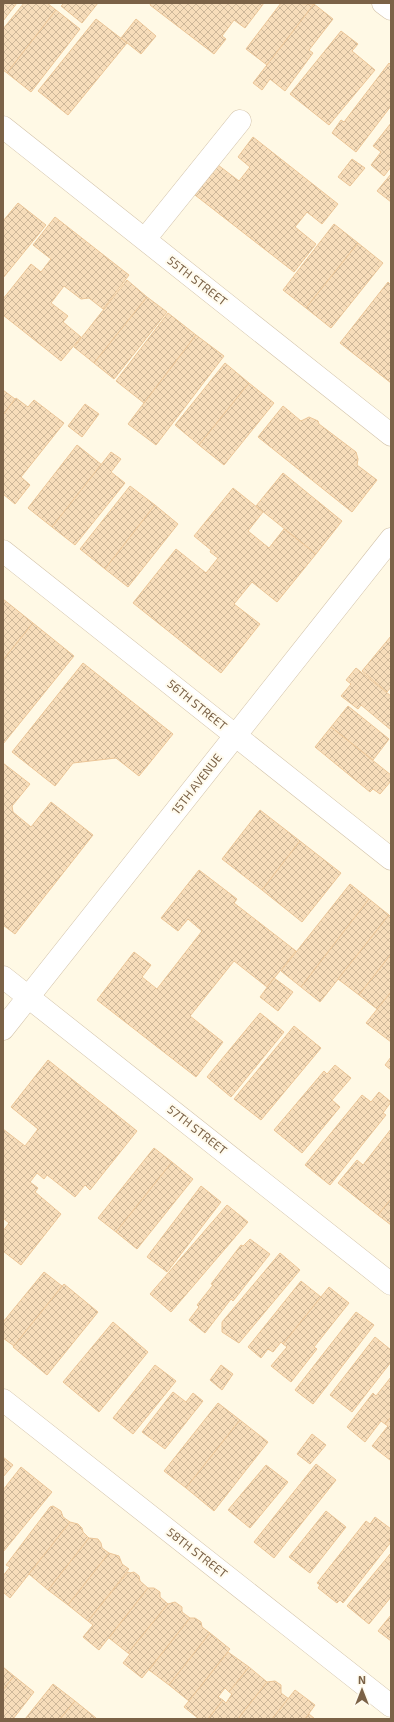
<svg xmlns="http://www.w3.org/2000/svg" width="394" height="1722" font-family="'Exo 2',sans-serif">
<defs>
<pattern id="building-cross-hatch" width="8" height="8" patternUnits="userSpaceOnUse"><rect width="8" height="8" fill="#f7ddba"/><path d="M0 0l8 8M0 8l8-8" fill="none" stroke="#cdb799"/></pattern>
</defs>
<rect width="100%" height="100%" fill="#fff9e5"/>
<g fill="url(#building-cross-hatch)" stroke="#ecc698">
<path d="M3,3H17L3,21Z"/>
<path d="M24,3H47L56,10L7,73L3,70V29Z"/>
<path d="M64,3H98L82,23L61,6Z"/>
<path d="M151,3H264L245,28L234,20L222,36L226,39L214,54L150,5Z"/>
<path d="M281,3L314,4L267,65L246,49Z"/>
<path d="M314,4L333,19L309,50L313,53L285,91L270,79L262,90L253,83Z"/>
<path d="M56,10L80,29L31,92L7,73Z"/>
<path d="M96,19L127,43L68,115L38,91Z"/>
<path d="M136,19L156,36L141,54L121,38Z"/>
<path d="M341,31L358,44L352,51L375,70L329,125L290,94Z"/>
<path d="M389,63L391,65V106L356,152L332,133L341,120L344,122Z"/>
<path d="M391,123V167L384,176L371,165L381,152L373,146Z"/>
<path d="M253,137L338,204L322,224L307,212L295,227L316,244L294,272L195,195L218,165L239,181L250,167L238,157Z"/>
<path d="M352,159L365,168L350,186L338,177Z"/>
<path d="M391,174V202L377,191Z"/>
<path d="M18,203L46,225L3,278V221Z"/>
<path d="M55,217L129,275L103,309L89,298L81,299L64,286L51,303L68,316L63,322L81,337L61,361L3,315V299L31,264L41,272L51,259L33,245Z"/>
<path d="M334,224L358,243L306,308L283,290Z"/>
<path d="M358,243L383,263L331,328L306,308Z"/>
<path d="M127,280L147,297L94,363L74,347Z"/>
<path d="M388,282L391,285V383L340,343Z"/>
<path d="M147,297L167,312L114,379L94,363Z"/>
<path d="M168,313L196,335L144,403L116,381Z"/>
<path d="M196,335L224,356L156,445L128,424Z"/>
<path d="M225,363L249,383L199,445L175,425Z"/>
<path d="M249,383L274,403L224,465L199,445Z"/>
<path d="M3,390L15,399L3,415Z"/>
<path d="M16,398L28,407L34,400L64,423L21,477L30,485L15,504L3,494V415Z"/>
<path d="M85,404L99,414L82,437L68,426Z"/>
<path d="M283,406L301,421L309,417L318,421L319,424L356,452L358,459L357,465L377,480L352,512L258,437Z"/>
<path d="M77,445L102,465L52,527L28,508Z"/>
<path d="M111,452L121,459L111,472L125,483L75,545L52,527Z"/>
<path d="M283,473L342,521L316,554L256,506Z"/>
<path d="M130,486L155,505L105,569L80,549Z"/>
<path d="M233,488L263,512L248,531L269,548L284,529L316,554L277,602L252,582L234,604L260,624L221,673L133,603L176,549L206,573L218,558L210,552L211,550L194,536Z"/>
<path d="M155,505L178,524L128,587L105,569Z"/>
<path d="M3,599L33,623L3,660Z"/>
<path d="M33,623L74,656L3,744V660Z"/>
<path d="M391,636V687L387,692L362,671Z"/>
<path d="M83,663L173,734L139,776L116,758L73,763L55,786L12,752Z"/>
<path d="M356,668L391,696V730L361,705L358,709L341,696L351,684L346,680Z"/>
<path d="M348,706L389,739L373,760L331,727Z"/>
<path d="M331,727L391,775V781L380,794L373,789L370,792L315,747Z"/>
<path d="M3,763L30,784L12,806L13,812L31,827L51,802L93,835L15,934L3,925Z"/>
<path d="M260,810L300,841L262,890L222,859Z"/>
<path d="M300,841L341,873L302,922L262,890Z"/>
<path d="M199,870L237,899L234,903L296,951L267,987L234,961L190,1016L223,1042L196,1077L97,1000L134,952L151,965L142,977L157,989L202,931L188,919L178,931L161,918Z"/>
<path d="M350,884L369,899L301,987L281,971Z"/>
<path d="M369,899L389,915L320,1002L301,987Z"/>
<path d="M389,915L391,917V954L359,995L338,979Z"/>
<path d="M391,954V992L377,1009L359,995Z"/>
<path d="M274,978L293,992L278,1011L260,997Z"/>
<path d="M391,992V1042L366,1023Z"/>
<path d="M260,1013L284,1032L231,1097L207,1077Z"/>
<path d="M294,1026L321,1048L261,1120L234,1099Z"/>
<path d="M391,1057V1070L385,1065Z"/>
<path d="M48,1060L137,1131L90,1190L85,1185L75,1197L47,1175L44,1179L37,1173L30,1182L38,1188L35,1192L61,1214L21,1265L3,1251V1231L9,1223L3,1218V1129L25,1146L38,1129L11,1107Z"/>
<path d="M335,1065L351,1078L332,1100L340,1107L302,1153L274,1130L324,1071L327,1074Z"/>
<path d="M379,1092L391,1102L383,1113L386,1115L330,1185L305,1165L362,1095L371,1102Z"/>
<path d="M391,1129V1199L378,1215L338,1183L357,1160L363,1165Z"/>
<path d="M154,1148L172,1162L116,1232L98,1218Z"/>
<path d="M172,1162L193,1179L137,1249L116,1232Z"/>
<path d="M201,1186L221,1202L167,1272L147,1257Z"/>
<path d="M391,1199V1225L378,1215Z"/>
<path d="M227,1205L248,1222L171,1312L150,1294Z"/>
<path d="M250,1239L270,1254L233,1301L231,1299L205,1333L189,1320L199,1307L197,1305L213,1285L211,1284L241,1245L243,1246Z"/>
<path d="M280,1253L300,1270L239,1343L222,1332V1322Z"/>
<path d="M44,1272L62,1286L14,1346L3,1338V1322Z"/>
<path d="M301,1281L321,1297L283,1344L281,1342L273,1352L268,1349L261,1358L248,1347Z"/>
<path d="M64,1284L98,1312L47,1375L13,1347Z"/>
<path d="M329,1287L349,1303L314,1347L317,1349L291,1382L271,1366L287,1347L283,1344Z"/>
<path d="M356,1312L374,1325L313,1404L295,1390Z"/>
<path d="M113,1322L148,1352L99,1412L63,1382Z"/>
<path d="M375,1337L391,1350V1362L352,1412L330,1395Z"/>
<path d="M155,1365L176,1381L133,1434L113,1418Z"/>
<path d="M221,1365L233,1374L222,1390L210,1380Z"/>
<path d="M391,1377V1417L385,1424L381,1421L365,1442L347,1427L373,1393L376,1396Z"/>
<path d="M173,1392L186,1402L193,1393L203,1401L165,1449L142,1432Z"/>
<path d="M218,1403L240,1420L186,1488L164,1471Z"/>
<path d="M391,1417V1460H390L372,1446L388,1426L385,1424Z"/>
<path d="M240,1420L268,1442L214,1511L186,1488Z"/>
<path d="M312,1434L326,1445L310,1464L297,1454Z"/>
<path d="M3,1457L13,1465L3,1477Z"/>
<path d="M316,1464L336,1480L274,1558L254,1542Z"/>
<path d="M266,1465L288,1482L250,1528L228,1510Z"/>
<path d="M21,1467L52,1492L3,1552V1490Z"/>
<path d="M53,1506L61,1511L63,1517L70,1522L10,1598L3,1592V1576L10,1567L6,1565L50,1507Z"/>
<path d="M326,1511L346,1527L310,1573L289,1557Z"/>
<path d="M375,1517L391,1529V1537L389,1540L391,1542L343,1603L340,1600L337,1603L318,1588L320,1585L317,1583L366,1521L370,1524Z"/>
<path d="M70,1522L78,1524L82,1528L83,1532L89,1538L48,1590L29,1574Z"/>
<path d="M89,1538L98,1539L101,1543L102,1548L109,1553L68,1605L48,1590Z"/>
<path d="M109,1553L119,1556L122,1564L129,1569L88,1621L68,1605Z"/>
<path d="M391,1553V1597L369,1624L347,1606Z"/>
<path d="M128,1572L130,1573L134,1572L139,1576L140,1581L148,1588L99,1650L83,1637L93,1625L88,1621Z"/>
<path d="M148,1588H154L160,1592V1597L168,1604L128,1653L109,1638Z"/>
<path d="M175,1602L182,1607V1612L190,1618L142,1678L123,1663L130,1654L128,1653L168,1604Z"/>
<path d="M391,1615V1641L378,1631Z"/>
<path d="M190,1618H195L201,1622L202,1627L210,1633L169,1685L149,1670Z"/>
<path d="M210,1633L230,1649L189,1701L169,1685Z"/>
<path d="M228,1652L249,1667L229,1692L225,1688L218,1697L223,1700L208,1719H199L184,1707Z"/>
<path d="M3,1667L14,1676L3,1690Z"/>
<path d="M249,1667L267,1682L238,1719H208L223,1700L226,1703L232,1694L229,1692Z"/>
<path d="M14,1676L34,1692L13,1719H3V1690Z"/>
<path d="M275,1681L281,1685V1693L289,1699L272,1719H238L267,1682Z"/>
<path d="M53,1684L75,1701L60,1719H25Z"/>
<path d="M295,1690L315,1705L305,1719H272Z"/>
<path d="M75,1701L96,1718L95,1719H60Z"/>
<path d="M309,1714L315,1719H305Z"/>
</g>
<g fill="none" stroke-linecap="round" stroke-linejoin="round">
<defs>
<g id="minor">
<path d="M383,3L391,9"/>
<path d="M3,127L391,435"/>
<path d="M145,239L240,121"/>
<path d="M3,551L391,859"/>
<path d="M3,977L391,1284"/>
<path d="M3,1029L391,539"/>
<path d="M3,1400L391,1706"/>
</g>
</defs>
<use href="#minor" stroke="#d2c2a9" stroke-width="23"/>
<use href="#minor" stroke="#fff" stroke-width="22"/>
</g>
<g text-anchor="middle" stroke-width="4" stroke-linejoin="round" paint-order="stroke">
<g font-size="12" fill="#7b6247" stroke="#fffbee">
<text transform="translate(197 281) rotate(38)" y="4">55TH STREET</text>
<text transform="translate(197 705) rotate(39)" y="4">56TH STREET</text>
<text transform="translate(197 784) rotate(-52)" y="4">15TH AVENUE</text>
<text transform="translate(197 1130) rotate(38)" y="4">57TH STREET</text>
<text transform="translate(197 1553) rotate(38)" y="4">58TH STREET</text>
</g>
</g>
<rect width="394" height="1722" fill="none" stroke="#7b6247" stroke-width="8"/>
<g transform="translate(362 1690)" stroke="#fffbee" stroke-width="3" paint-order="stroke">
<path d="M0-3L7 15L0 10L-7 15Z" fill="#7b6247"/>
<text y="-6" font-size="11" font-weight="bold" text-anchor="middle" fill="#7b6247">N</text>
</g>
</svg>
